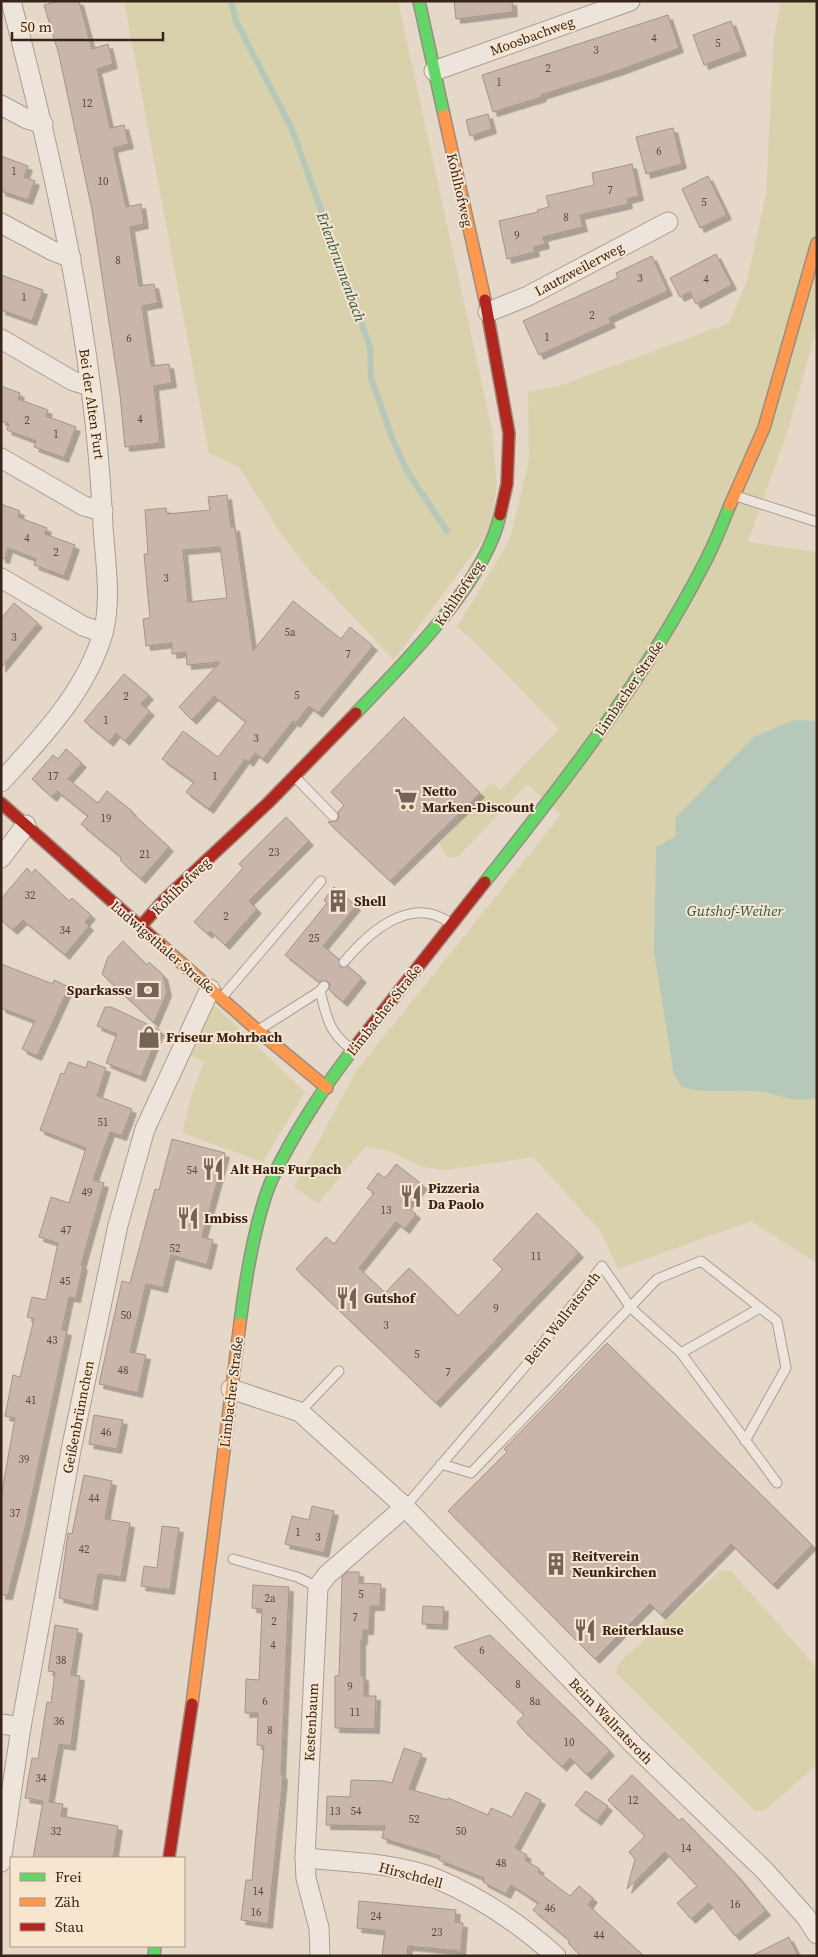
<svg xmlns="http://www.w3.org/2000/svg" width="818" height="1957" font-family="'Source Serif 4',serif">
<defs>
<filter id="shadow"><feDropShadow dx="4.5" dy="4.5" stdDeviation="0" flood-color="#0004"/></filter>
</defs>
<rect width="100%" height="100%" fill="#e5d8c9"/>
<g fill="#d9d1ab">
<path d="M124,1H398L492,430L497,487L489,532L394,660L308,569L279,531L239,467L209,453Z"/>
<path d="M781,1H817V327L789,427L748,542L817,552V1271L816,1263L751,1221L618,1269L601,1232L533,1157L446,1170L423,1167L388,1151L366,1146L318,1204L294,1187L357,1070L561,815L527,784L459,856L447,858L440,844L491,782L500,790L559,729L478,645L457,627L510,539L529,460L528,392L559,386L729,323L747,281L766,194L774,37Z"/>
<path d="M211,1002L305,1092L263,1162L182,1133L192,1094L204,1062L187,1055Z"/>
<path d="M720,1571H731L817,1668V1765L764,1811L754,1810L616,1673L618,1664Z"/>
</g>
<path fill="#b6c8ba" d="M794,720L817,721V1097C798,1105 783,1095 763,1092C736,1088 708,1095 682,1087L674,1075L654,952L656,847L675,837L676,817L754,737Z"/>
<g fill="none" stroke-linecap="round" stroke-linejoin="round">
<path stroke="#b6c8ba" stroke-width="6" d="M231,1L236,21L292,129L370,347L371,378L392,438L407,471L447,531"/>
</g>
<g fill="#c9b5aa" stroke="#a59389" fill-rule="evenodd" filter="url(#shadow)">
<path d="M59,1H79L92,49L108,44L113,64L97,69L110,128L124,125L129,144L113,148L126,207L141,204L144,224L130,227L139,286L154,284L158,303L142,306L151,366L169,364L172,383L154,386L160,443L125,447L120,395L92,210L59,55L44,5Z"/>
<path d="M454,1H512L513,12L456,19Z"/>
<path d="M668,15L679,48L617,71L541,95L542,97L493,112L482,75Z"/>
<path d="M731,21L742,51L704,65L693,35Z"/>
<path d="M488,114L492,129L470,136L466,120Z"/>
<path d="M673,128L682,164L646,174L636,137Z"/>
<path d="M1,156L28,166L24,177L35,181L28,200L1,191Z"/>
<path d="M632,164L639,196L627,199L628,204L580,215L583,227L543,237L545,244L534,247L535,252L507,259L499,221L538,212L537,210L549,207L546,196L594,185L592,173Z"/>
<path d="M708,176L727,215L700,228L682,189Z"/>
<path d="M716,254L732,285L696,304L690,292L680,297L670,278Z"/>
<path d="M652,256L668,291L609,318L611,323L539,355L523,321L618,278L616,273Z"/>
<path d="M1,275L43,290L32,321L1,310Z"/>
<path d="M1,386L20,393L18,399L48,410L46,416L76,427L64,458L34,447L36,441L7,430L9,424L1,421Z"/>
<path d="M227,495L231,527H235L253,651L293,601L341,639L350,627L373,646L318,713L309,706L296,723L293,721L263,759L255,753L249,762L245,759L209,809L186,792L194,782L162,759L183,731L218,757L246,722L214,696L192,720L179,707L220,662L187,665L186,652L172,654V643L146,646L143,619L150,618L144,554H148L145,510L166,508L167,514L210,510L208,497ZM220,547L227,598L188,602L183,550Z"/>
<path d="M1,504L20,511L18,517L47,528L45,534L75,545L64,576L34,565L36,559L8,548L5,559L1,558Z"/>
<path d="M14,603L38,623L1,668V619Z"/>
<path d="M124,674L149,695L141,704L150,711L125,741L116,733L109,742L84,721Z"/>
<path d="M404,717L480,793L390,881L328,822L337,821L339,817L338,812L344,805L331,792Z"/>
<path d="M66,749L82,763L68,779L98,803L107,791L132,811L131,812L169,847L141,879L120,860L122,858L81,824L88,816L57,791L52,797L32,779L53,755L58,759Z"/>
<path d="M286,817L309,841L249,901L257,909L225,945L210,931L208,934L194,922L243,868L239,864Z"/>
<path d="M27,868L32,873L35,869L69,901L72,898L91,915L85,922L89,926L65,955L23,920L13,930L1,920V899Z"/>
<path d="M334,887L356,906L323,946L339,959L340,967L348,966L362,978L343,1002L329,990L330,984L327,981L319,982L285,955L327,903L324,900Z"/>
<path d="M123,941L147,965L149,962L163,975L167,992L154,1023L102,974L108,957Z"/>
<path d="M1,964L53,984L54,980L69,987L37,1056L22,1049L35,1021L1,1008Z"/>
<path d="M105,1007H111L160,1030L141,1077L106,1063L117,1034L97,1026Z"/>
<path d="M88,1061L106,1068L97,1096L132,1109L122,1136L110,1132L93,1180L104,1183L81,1265H83L76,1298L69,1297L62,1330L67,1331L25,1528L8,1595H1V1497L15,1418L5,1416L13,1375L20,1377L34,1319L27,1317L32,1297L46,1300L58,1243L39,1237L51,1197L69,1203L86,1148L40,1130L61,1073L64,1074L69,1062L86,1068Z"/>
<path d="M172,1139L225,1153L202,1237L213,1240L207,1265L171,1255L163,1288L146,1284L130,1352L146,1355L138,1393L99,1384L122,1281L130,1283L155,1189L159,1190Z"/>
<path d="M396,1164L423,1185L406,1206L416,1214L405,1229L396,1222L359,1268L385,1293L409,1268L458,1316L503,1269L493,1260L537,1213L579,1253L436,1403L296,1269L326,1237L334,1244L374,1193L367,1188L378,1173L385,1178Z"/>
<path d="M607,1343L812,1545L773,1585L731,1544L661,1615L650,1604L595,1659L448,1511L507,1452L504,1449Z"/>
<path d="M94,1415L123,1420L117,1449L89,1444Z"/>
<path d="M84,1475L112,1481L105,1519L130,1523L121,1577L98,1574L93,1606L59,1598L68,1533L72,1534Z"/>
<path d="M312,1506L334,1511L324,1553L285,1544L292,1516L309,1520Z"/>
<path d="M162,1526L179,1528L170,1590L141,1586L144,1566L157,1568Z"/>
<path d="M347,1572H359V1583L381,1584L380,1606H370L369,1630H363V1640H361V1676H364V1696H376L375,1729L335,1728V1676H339L342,1577Z"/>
<path d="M253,1585L289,1587L281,1775H283L282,1788L268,1924L241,1920L246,1880H252L264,1746L257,1745L258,1713H245L246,1679L259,1680L262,1609L252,1608Z"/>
<path d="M423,1606L444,1607L443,1625L422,1624Z"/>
<path d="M55,1625L78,1629L71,1675L80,1676L71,1746L59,1744L49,1802L63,1804L61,1816L118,1826L113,1858H33L43,1801L25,1798L32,1758L38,1759L47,1702L51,1703L55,1672L48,1671Z"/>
<path d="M490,1635L610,1751L587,1775L570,1758L562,1767L522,1729L517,1722L524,1715L454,1647Z"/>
<path d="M404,1748L422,1754L409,1789L447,1800L448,1798L488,1815L491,1808L512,1817L526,1792L541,1800L515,1848L527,1855L525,1860L540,1869L538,1872L570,1896L579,1886L593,1898L588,1905L644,1956H581L568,1943L570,1941L533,1910L539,1903L511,1885L506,1894L483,1882L484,1878L439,1860L440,1856L382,1838L385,1826L326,1825L327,1796L350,1797L351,1780L384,1781L392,1783Z"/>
<path d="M632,1775L679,1821L682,1818L735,1873L766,1911L735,1936L709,1903L691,1919L677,1903L697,1886L665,1852L627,1889L635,1859L629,1852L645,1836L608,1800Z"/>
<path d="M586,1791L608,1806L597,1821L575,1805Z"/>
<path d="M359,1901L456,1910L455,1922L463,1923L461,1951L408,1946L407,1956H382L385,1931L357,1928Z"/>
<path d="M789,1937L798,1956H751Z"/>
</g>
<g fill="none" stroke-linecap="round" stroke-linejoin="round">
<defs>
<g id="lane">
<path d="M736,496L817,522"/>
<path d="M295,777L333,816"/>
<path d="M344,962C368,933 411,894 450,923"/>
<path d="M320,991C327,1017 328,1031 350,1048"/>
<path d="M223,996L321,881"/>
<path d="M260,1029L320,991L324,986"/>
<path d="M681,1353L760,1308"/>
<path d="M300,1412L339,1371"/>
<path d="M441,1464L471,1473L657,1279L701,1261L777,1321L786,1368L745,1441"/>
<path d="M405,1507L528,1363L602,1266L631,1308L681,1353L777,1483"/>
<path d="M233,1559L297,1577L318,1587"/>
</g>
<g id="street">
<path d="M434,71L630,1"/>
<path d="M1,105L27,119L43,124"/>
<path d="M1,223L53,251L71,258"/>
<path d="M488,312L528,296L668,222"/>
<path d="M1,339L73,381L90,386"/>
<path d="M1,458L84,506L103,511"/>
<path d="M1,578L83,626L103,633"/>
<path d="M1,782C41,738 86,692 103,633C112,599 105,560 103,526C95,348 56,173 11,1"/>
<path d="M1,858L26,825"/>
<path d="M231,1389L300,1412L405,1507L634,1745L764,1870L806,1917L817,1934"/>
<path d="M1,1724L21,1727"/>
<path d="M305,1858C348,1862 397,1863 437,1879C480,1897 521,1925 556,1956"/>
<path d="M1,1862L21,1727L71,1450L118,1225L145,1129L210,989"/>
<path d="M320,1956L319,1928L306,1878L305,1858L318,1587L327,1575L405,1507"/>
</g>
<g id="fast">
<path d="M419,1L444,115"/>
<path d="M356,713C403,664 486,582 500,515"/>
<path d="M485,882C565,781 645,679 704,564C714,545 722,525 730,505"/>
<path d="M240,1323C245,1282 256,1214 273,1177C292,1136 326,1084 354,1048"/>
<path d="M154,1956L155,1946"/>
</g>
<g id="slow">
<path d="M444,115L485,300"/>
<path d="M730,505L764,428L817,243"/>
<path d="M160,944L257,1030L327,1088"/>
<path d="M192,1704L240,1323"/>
</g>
<g id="jam">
<path d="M485,300L509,433L507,484L500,515"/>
<path d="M1,803L160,944"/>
<path d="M140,927L165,899L268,803L356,713"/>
<path d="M354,1048L485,882"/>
<path d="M169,1858L192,1704"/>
</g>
</defs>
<use href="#lane" stroke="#a99d93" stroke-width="11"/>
<use href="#street" stroke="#a99d93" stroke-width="21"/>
<use href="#fast" stroke="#998d83" stroke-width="14"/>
<use href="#slow" stroke="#998d83" stroke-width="14"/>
<use href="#jam" stroke="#998d83" stroke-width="14"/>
<use href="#lane" stroke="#ede5dc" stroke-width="9"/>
<use href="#street" stroke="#ede5dc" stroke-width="19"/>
<use href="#fast" stroke="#63d668" stroke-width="11"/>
<use href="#slow" stroke="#ff974d" stroke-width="11"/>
<use href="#jam" stroke="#b3261e" stroke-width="11"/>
</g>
<defs>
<symbol id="supermarket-bare" viewBox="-9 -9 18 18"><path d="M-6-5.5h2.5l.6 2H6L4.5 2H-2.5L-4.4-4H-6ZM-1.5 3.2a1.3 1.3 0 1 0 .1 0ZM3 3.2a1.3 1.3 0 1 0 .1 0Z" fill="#756358" stroke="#f7e5ce" stroke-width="2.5" paint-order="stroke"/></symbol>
<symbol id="building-bare" viewBox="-9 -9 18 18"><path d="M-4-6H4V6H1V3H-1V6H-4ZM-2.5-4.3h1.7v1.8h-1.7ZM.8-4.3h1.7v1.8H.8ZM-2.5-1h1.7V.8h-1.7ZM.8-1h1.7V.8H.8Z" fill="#756358" stroke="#f7e5ce" stroke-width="2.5" paint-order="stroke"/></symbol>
<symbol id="bank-bare" viewBox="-9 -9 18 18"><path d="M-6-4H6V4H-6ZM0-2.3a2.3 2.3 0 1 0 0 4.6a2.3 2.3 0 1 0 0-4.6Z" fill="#756358" stroke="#f7e5ce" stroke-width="2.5" paint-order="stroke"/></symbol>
<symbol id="shop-bare" viewBox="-9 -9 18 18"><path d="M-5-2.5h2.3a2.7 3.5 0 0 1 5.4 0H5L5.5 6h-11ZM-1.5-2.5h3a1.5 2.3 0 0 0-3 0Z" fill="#756358" stroke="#f7e5ce" stroke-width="2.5" paint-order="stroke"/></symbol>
<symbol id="restaurant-bare" viewBox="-9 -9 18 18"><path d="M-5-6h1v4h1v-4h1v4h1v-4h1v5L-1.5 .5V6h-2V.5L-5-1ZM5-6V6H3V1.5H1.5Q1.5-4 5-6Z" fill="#756358" stroke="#f7e5ce" stroke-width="2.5" paint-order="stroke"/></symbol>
</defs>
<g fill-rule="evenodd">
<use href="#supermarket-bare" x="390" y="783" width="32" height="32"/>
<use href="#building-bare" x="322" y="885" width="32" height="32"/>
<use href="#bank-bare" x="132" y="974" width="32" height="32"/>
<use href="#shop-bare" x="133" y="1021" width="32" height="32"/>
<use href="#restaurant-bare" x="197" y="1153" width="32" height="32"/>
<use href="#restaurant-bare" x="395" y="1180" width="32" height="32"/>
<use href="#restaurant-bare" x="172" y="1202" width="32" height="32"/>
<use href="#restaurant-bare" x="331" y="1282" width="32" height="32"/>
<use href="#building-bare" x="540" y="1548" width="32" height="32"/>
<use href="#restaurant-bare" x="569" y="1614" width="32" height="32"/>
</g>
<g text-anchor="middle" stroke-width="4" stroke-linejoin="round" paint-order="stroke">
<g font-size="11" fill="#5c483f">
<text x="654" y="42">4</text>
<text x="718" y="47">5</text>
<text x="596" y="54">3</text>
<text x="548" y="72">2</text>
<text x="499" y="86">1</text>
<text x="87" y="107">12</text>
<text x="659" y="155">6</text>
<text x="14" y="175">1</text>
<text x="103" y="185">10</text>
<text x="610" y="194">7</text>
<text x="704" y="206">5</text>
<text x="566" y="221">8</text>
<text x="517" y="239">9</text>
<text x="118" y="264">8</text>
<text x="640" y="282">3</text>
<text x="706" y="283">4</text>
<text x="24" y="301">1</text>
<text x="592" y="319">2</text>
<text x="547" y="341">1</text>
<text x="129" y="342">6</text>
<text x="140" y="423">4</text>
<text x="27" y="424">2</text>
<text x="56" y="438">1</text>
<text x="27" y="542">4</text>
<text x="56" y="556">2</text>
<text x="166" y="582">3</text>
<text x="290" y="636">5a</text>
<text x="14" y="641">3</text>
<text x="348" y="658">7</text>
<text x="297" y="699">5</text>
<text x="126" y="700">2</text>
<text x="106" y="724">1</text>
<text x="256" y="742">3</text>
<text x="53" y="780">17</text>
<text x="215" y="780">1</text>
<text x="106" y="822">19</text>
<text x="274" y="856">23</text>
<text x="145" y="858">21</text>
<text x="30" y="899">32</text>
<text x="226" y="920">2</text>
<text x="65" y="934">34</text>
<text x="314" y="942">25</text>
<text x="103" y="1126">51</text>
<text x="192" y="1174">54</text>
<text x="87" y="1196">49</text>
<text x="386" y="1214">13</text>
<text x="66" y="1234">47</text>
<text x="175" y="1252">52</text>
<text x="536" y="1260">11</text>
<text x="65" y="1285">45</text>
<text x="496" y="1312">9</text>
<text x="126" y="1319">50</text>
<text x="386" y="1329">3</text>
<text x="52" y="1344">43</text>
<text x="417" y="1358">5</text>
<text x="123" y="1374">48</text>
<text x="448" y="1376">7</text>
<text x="31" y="1404">41</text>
<text x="106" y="1436">46</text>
<text x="24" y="1463">39</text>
<text x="94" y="1502">44</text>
<text x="15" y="1517">37</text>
<text x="298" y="1536">1</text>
<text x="318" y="1541">3</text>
<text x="84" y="1553">42</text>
<text x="361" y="1598">5</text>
<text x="270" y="1602">2a</text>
<text x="355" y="1621">7</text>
<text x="274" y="1625">2</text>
<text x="273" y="1649">4</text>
<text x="482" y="1654">6</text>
<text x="61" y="1664">38</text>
<text x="518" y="1688">8</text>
<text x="350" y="1690">9</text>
<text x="265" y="1705">6</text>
<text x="535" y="1705">8a</text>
<text x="355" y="1716">11</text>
<text x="59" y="1725">36</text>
<text x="270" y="1734">8</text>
<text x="569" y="1746">10</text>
<text x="41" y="1782">34</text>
<text x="633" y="1804">12</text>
<text x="335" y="1815">13</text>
<text x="356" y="1815">54</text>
<text x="414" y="1823">52</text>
<text x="56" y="1835">32</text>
<text x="461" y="1835">50</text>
<text x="686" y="1852">14</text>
<text x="501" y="1867">48</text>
<text x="258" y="1895">14</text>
<text x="735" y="1908">16</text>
<text x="550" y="1912">46</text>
<text x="256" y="1916">16</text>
<text x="376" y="1920">24</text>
<text x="437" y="1936">23</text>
<text x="599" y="1939">44</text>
</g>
<g font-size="14" fill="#38241b" stroke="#f7e5ce">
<text transform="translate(532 36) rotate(-20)" y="5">Moosbachweg</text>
<text transform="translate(460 190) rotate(77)" y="5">Kohlhofweg</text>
<text transform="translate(579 269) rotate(-28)" y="5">Lautzweilerweg</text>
<text transform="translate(92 404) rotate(82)" y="5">Bei der Alten Furt</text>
<text transform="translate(459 593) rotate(-56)" y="5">Kohlhofweg</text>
<text transform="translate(629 688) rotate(-56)" y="5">Limbacher Straße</text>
<text transform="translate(181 886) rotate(-44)" y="5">Kohlhofweg</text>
<text transform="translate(163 947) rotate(41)" y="5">Ludwigsthaler Straße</text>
<text transform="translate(384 1010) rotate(-52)" y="5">Limbacher Straße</text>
<text transform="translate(562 1318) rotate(-52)" y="5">Beim Wallratsroth</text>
<text transform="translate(231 1392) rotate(-83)" y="5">Limbacher Straße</text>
<text transform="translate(78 1417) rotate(-79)" y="5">Geißenbrünnchen</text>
<text transform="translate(611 1721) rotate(46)" y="5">Beim Wallratsroth</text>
<text transform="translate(311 1722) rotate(-87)" y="5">Kestenbaum</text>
<text transform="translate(411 1875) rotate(15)" y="5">Hirschdell</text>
</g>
<g font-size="14" font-weight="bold" fill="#38241b" stroke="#f7e5ce" text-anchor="start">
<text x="422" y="796">Netto<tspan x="422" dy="16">Marken-Discount</tspan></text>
<text x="354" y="906">Shell</text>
<text x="132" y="995" text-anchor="end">Sparkasse</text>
<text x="166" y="1042">Friseur Mohrbach</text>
<text x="230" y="1174">Alt Haus Furpach</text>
<text x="428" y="1193">Pizzeria<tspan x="428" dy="16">Da Paolo</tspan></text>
<text x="204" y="1223">Imbiss</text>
<text x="364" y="1303">Gutshof</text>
<text x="572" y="1561">Reitverein<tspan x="572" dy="16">Neunkirchen</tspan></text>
<text x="602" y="1635">Reiterklause</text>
</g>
<g font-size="15" font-style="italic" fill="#2a594e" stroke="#f7e5ce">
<text transform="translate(341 267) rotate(70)" y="5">Erlenbrunnenbach</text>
<text x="735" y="916">Gutshof-Weiher</text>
</g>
</g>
<rect width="818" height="1957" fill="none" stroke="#38241b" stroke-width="5"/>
<rect x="10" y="1857" width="175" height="90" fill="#f7e5ce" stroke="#ab9886"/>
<rect x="20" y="1873" width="25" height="8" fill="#63d668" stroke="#ab9886"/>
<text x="55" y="1882" font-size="15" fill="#38241b">Frei</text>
<rect x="20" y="1898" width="25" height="8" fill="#ff974d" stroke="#ab9886"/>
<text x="55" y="1907" font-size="15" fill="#38241b">Zäh</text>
<rect x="20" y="1923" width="25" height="8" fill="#b3261e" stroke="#ab9886"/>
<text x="55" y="1932" font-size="15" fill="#38241b">Stau</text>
<path d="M12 32v8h151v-8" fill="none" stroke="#38241b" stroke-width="2.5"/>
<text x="20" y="32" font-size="15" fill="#38241b" stroke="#f7e5ce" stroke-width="4" paint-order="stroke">50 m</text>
</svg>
